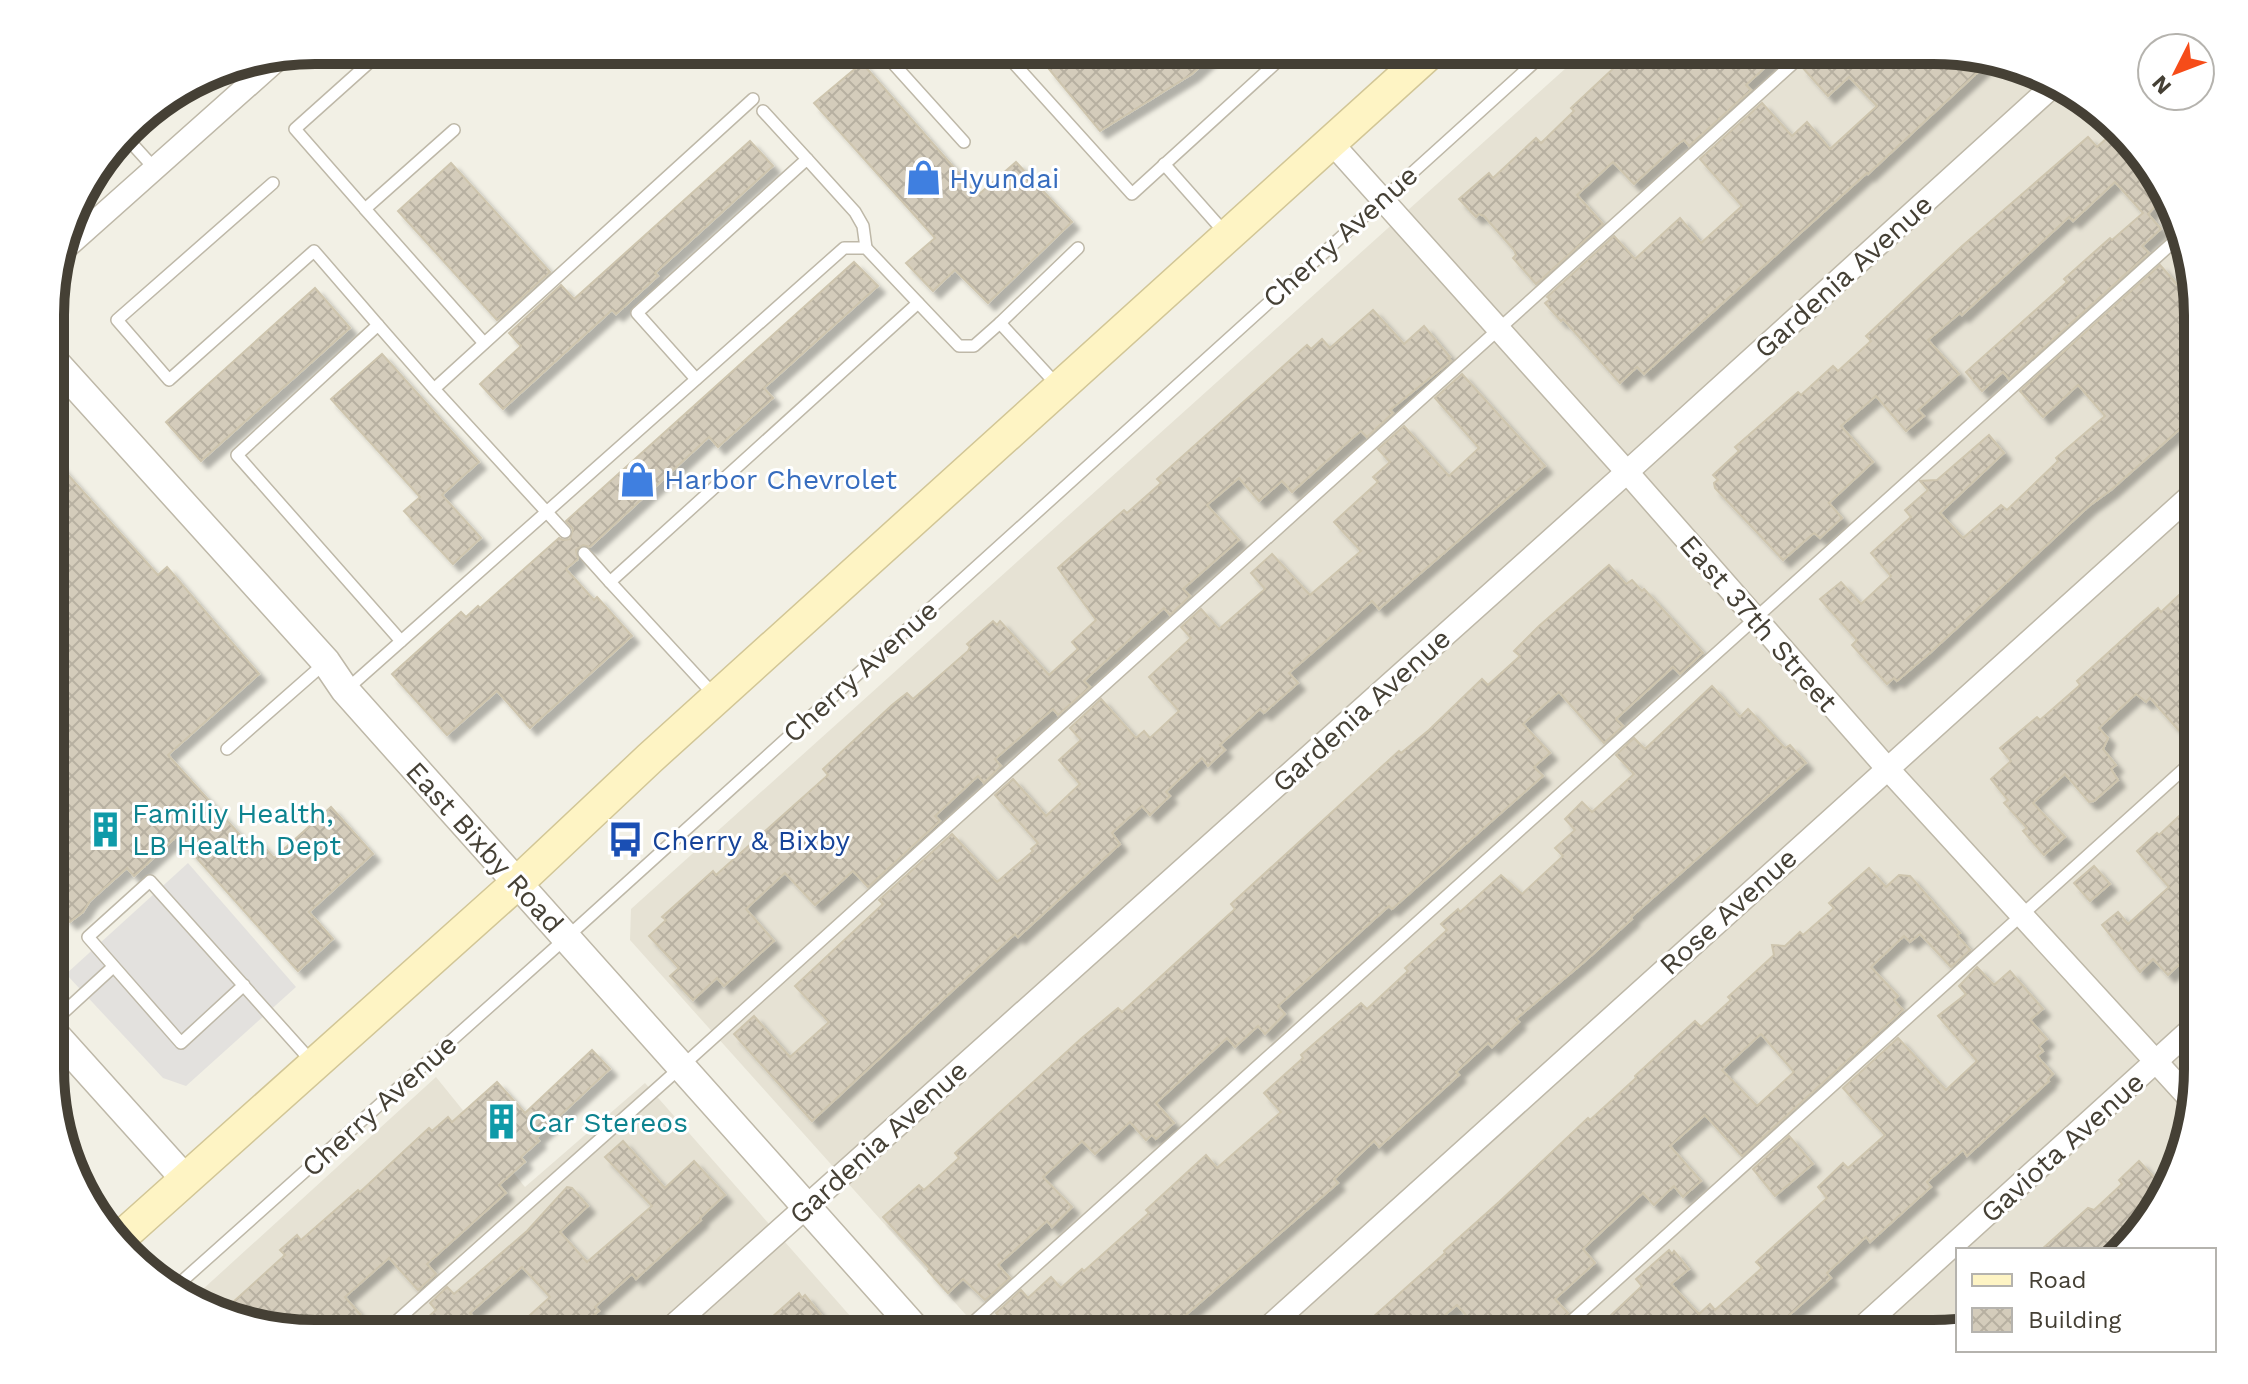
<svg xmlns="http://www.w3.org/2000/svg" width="2248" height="1384" font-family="'Work Sans',sans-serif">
<defs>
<pattern id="building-cross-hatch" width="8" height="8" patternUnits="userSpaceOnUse" patternTransform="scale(2)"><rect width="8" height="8" fill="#d4ccbb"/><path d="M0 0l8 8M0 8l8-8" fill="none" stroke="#b7b0a1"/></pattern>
<filter id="shadow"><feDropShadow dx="7" dy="7" stdDeviation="2" flood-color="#0004"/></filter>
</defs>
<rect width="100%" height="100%" fill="#f2f0e5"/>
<g fill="#e6e2d4">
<path d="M1586,50H1933L2018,64L2080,94L2162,182L2197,297V1086L2154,1216L2117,1250H1958V1331L1950,1333L983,1334L630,940L631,909Z"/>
<path d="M436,1077L525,1187L645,1083L866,1334H315L246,1325L191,1300Z"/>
</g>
<path fill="#e3e1de" d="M188,863L296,987L186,1086L163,1078L66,974Z"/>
<g fill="url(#building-cross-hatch)" stroke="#cec5ae" stroke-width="2" fill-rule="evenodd" filter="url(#shadow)">
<path d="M1070,50H1219L1192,74L1100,131L1049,69Z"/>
<path d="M1633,50H1784L1746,85L1751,90L1689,146L1684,140L1678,144L1634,184L1613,162L1577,195L1603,224L1536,284L1513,258L1516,255L1514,250L1484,216L1479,214L1476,217L1459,199L1489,173L1493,178L1536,138L1541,143L1574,111L1571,108Z"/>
<path d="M1816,50H1933L1991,60L1868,174L1867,173L1644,374L1637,367L1620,383L1563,319L1561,321L1545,303L1550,299L1547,297L1614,236L1635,259L1680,218L1701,243L1742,206L1700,159L1762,103L1792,136L1807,122L1830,149L1877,106L1849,77L1828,96L1802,67L1814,56Z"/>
<path d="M862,63L978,195L1016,162L1072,222L988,303L955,270L933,291L906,263L935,238L814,103Z"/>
<path d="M2088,137L2097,147L2107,138L2147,182L2151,178L2166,195L2148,214L2161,229L2142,246L2149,253L2009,379L2003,372L1982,391L1966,372L2067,282L2064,279L2110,238L2112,240L2143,213L2115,182L2073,221L2069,217L1962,315L1960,313L1928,340L1959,374L1918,410L1924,416L1906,431L1876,396L1841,426L1873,462L1829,503L1842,518L1820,538L1814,533L1783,560L1715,488L1714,483L1718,480L1713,475L1739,451L1735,447L1798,392L1801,395L1833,366L1838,371L1871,341L1866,336L1961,247Z"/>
<path d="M750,141L773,166L655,273L658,276L616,314L612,310L503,409L480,384L521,346L509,333L561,285L574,299Z"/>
<path d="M451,163L550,272L497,320L398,211Z"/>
<path d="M854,262L878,286L764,388L773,398L718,447L709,437L590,547L583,545L576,550L578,559L566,569L594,600L597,597L632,636L530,728L497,691L447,735L392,674L461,612L466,617L478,606L480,608L559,538L563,540L570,539L573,529L566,521Z"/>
<path d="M2160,265L2197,307V414L2111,490L2089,506L1931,652L1897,681L1894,678L1887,684L1852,645L1857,640L1820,599L1841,582L1861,604L1891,576L1871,553L1911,517L1905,510L1928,490L1920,481L1937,480L1989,435L2004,453L1940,513L1963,538L2001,505L2007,510L2058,461L2056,458L2105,416L2078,385L2043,417L2020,391Z"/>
<path d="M315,288L350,328L201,461L166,422Z"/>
<path d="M1373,310L1404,344L1424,326L1450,357L1448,358L1451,361L1390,410L1393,413L1367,437L1361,431L1356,435L1292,492L1282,481L1259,501L1239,478L1207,505L1239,540L1183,589L1190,596L1170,615L1164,608L1084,681L1090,687L1058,715L1053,709L995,759L1001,766L984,783L978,776L935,816L940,821L868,887L853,871L815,905L785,873L746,909L774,941L724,986L717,978L693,1000L670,976L679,968L649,936L666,920L662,917L713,871L716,875L828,775L823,769L892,705L907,693L913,699L968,651L970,647L967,644L993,621L997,625L1000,621L1049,675L1078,649L1072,642L1096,620L1058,568L1124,510L1127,513L1161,483L1157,479L1307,345L1311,349L1322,339L1330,348Z"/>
<path d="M382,354L479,462L442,495L481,538L453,564L404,511L420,497L331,399Z"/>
<path d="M1462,374L1545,466L1379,609L1372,601L1289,673L1298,683L1264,713L1260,709L1220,745L1225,750L1208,766L1202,758L1166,792L1170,796L1150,815L1142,806L1112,833L1120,844L1018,937L1015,934L950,993L812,1121L734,1034L754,1016L790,1057L829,1022L795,986L883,904L879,900L952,834L997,882L1033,851L1031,849L1038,843L995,795L1013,779L1046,816L1080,784L1059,760L1081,740L1070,728L1101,699L1136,738L1144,731L1150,738L1179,711L1149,677L1191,638L1181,627L1201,609L1219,629L1265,589L1251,573L1272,554L1310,595L1361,551L1334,522L1378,482L1373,477L1390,462L1378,449L1404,426L1449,476L1479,448L1435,398Z"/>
<path d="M52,457L158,575L167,567L259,674L168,755L250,846L257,839L274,858L331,807L373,854L309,912L333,939L298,971L177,836L134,876L127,868L90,901L83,912L70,922L52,903Z"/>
<path d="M1609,565L1626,584L1632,580L1642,591L1644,589L1703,653L1680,674L1673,667L1616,719L1623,726L1604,743L1559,692L1523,724L1550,753L1534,767L1543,776L1392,909L1389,906L1278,1006L1285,1014L1265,1034L1258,1026L1235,1047L1227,1038L1156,1103L1174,1123L1156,1139L1152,1135L1146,1140L1130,1122L1095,1154L1082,1141L1043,1177L1072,1207L1052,1227L1047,1221L998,1265L1010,1278L985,1300L963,1279L948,1293L928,1271L930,1269L883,1217L919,1185L924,1190L959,1158L955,1153L1083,1037L1118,1008L1122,1012L1203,938L1235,909L1231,904L1399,751L1401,753L1429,730L1482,679L1488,685L1520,656L1514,651L1539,626Z"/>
<path d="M2197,578V678L2181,694L2197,713V720L2182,734L2150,698L2146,702L2136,694L2099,728L2108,738L2103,749L2116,765L2111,769L2118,780L2094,801L2089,802L2065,774L2033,803L2065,837L2044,855L2023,831L2027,828L2004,803L2008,800L1991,779L2011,761L2000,748L2037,717L2040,720L2080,685L2077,681L2142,622L2158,608L2161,612Z"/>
<path d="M1712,686L1740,717L1748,709L1785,748L1790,745L1806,763L1631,917L1632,919L1584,962L1516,1019L1519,1022L1492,1047L1488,1043L1456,1072L1459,1075L1379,1147L1374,1141L1334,1179L1338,1183L1164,1334H1015L996,1313L1021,1290L1028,1298L1051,1277L1061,1288L1082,1269L1084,1271L1149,1213L1146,1210L1206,1155L1217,1168L1281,1112L1264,1093L1303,1058L1301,1055L1361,1003L1367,1009L1408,971L1405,968L1447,930L1441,924L1458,909L1460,912L1501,875L1522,894L1563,856L1555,848L1575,830L1565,819L1582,802L1592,812L1634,774L1616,755L1634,738L1645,749Z"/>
<path d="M2197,799V948L2168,975L2153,959L2140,972L2102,925L2118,912L2128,924L2169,887L2137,851L2157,833L2159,835Z"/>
<path d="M2094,866L2110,884L2090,901L2074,883Z"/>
<path d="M1869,868L1886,887L1899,875L1910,876L1960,933L1957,935L1970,950L1951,967L1920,934L1910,942L1904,936L1871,967L1898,996L1894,1000L1903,1010L1742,1156L1705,1115L1670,1146L1701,1181L1683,1197L1674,1186L1654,1205L1643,1193L1583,1249L1595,1263L1555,1299L1568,1313L1551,1328L1549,1334H1483L1457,1305L1438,1321L1435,1318L1418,1334H1354L1445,1253L1444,1251L1499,1202L1588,1118L1590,1120L1636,1078L1635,1076L1695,1021L1701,1027L1731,1000L1728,997L1774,955L1772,945L1785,946L1800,932L1803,935L1834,908L1829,903ZM1761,1034L1794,1072L1757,1106L1722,1070Z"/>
<path d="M1977,967L1994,985L2010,971L2043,1009L2030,1020L2047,1039L2039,1046L2043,1051L2037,1056L2053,1074L2048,1079L2049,1081L1967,1156L1963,1150L1927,1182L1931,1187L1870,1242L1866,1237L1827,1273L1831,1278L1768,1334H1591L1642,1286L1636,1279L1669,1250L1672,1254L1674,1251L1689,1269L1671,1284L1699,1314L1710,1304L1715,1310L1762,1268L1756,1262L1827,1198L1818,1187L1843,1163L1848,1168L1885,1135L1843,1088L1898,1038L1946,1090L1977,1061L1938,1016L1966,994L1959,986Z"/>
<path d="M592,1050L610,1069L536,1138L539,1141L521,1157L525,1162L499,1185L506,1193L427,1264L436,1274L418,1290L389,1258L345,1297L365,1320L350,1334H315L246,1325L221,1313L285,1255L280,1250L297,1235L301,1240L358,1190L360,1192L429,1128L432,1131L448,1117L452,1122L497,1082L525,1113Z"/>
<path d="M1789,1136L1813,1164L1775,1196L1753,1169Z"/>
<path d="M623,1141L665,1188L694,1161L725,1195L700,1218L701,1220L636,1279L632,1274L595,1307L599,1311L580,1327L573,1319L557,1334H509L550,1297L522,1267L470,1313L488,1334H440L426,1319L436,1310L430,1303L447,1287L454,1294L527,1231L567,1187L572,1188L588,1206L560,1232L587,1262L652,1206L605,1157Z"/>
<path d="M2139,1161L2163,1187L2154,1216L2117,1250H2041L2088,1208L2094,1210L2122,1184L2119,1180Z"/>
<path d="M799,1293L802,1298L805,1295L823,1317L814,1324L823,1334H753Z"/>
</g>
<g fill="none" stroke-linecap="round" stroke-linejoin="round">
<defs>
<g id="service">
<path d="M881,50L964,142"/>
<path d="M1002,50L1132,194L1290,50"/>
<path d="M763,111L807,159"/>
<path d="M454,130L365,209L484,343"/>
<path d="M125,136L155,169"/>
<path d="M1164,164L1226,234"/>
<path d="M273,183L117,320L169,380L314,251L378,325"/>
<path d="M365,209L295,129L381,52"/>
<path d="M1000,323L1078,248"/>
<path d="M696,379L637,313L807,159L855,212L863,226L866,248"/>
<path d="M565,532L434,389L753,99"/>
<path d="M584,553L610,582"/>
<path d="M401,641L237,455L378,325L434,389"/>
<path d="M346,690L844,248H866L959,346H974L1000,323L1058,386"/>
<path d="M716,697L610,582L918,303"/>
<path d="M227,749L326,662"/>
<path d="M244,985L181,1043L88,937L150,881L313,1063"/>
<path d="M52,1023L113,967"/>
<path d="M171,1291L566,938L1548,50"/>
<path d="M382,1334L681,1067L1808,50"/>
<path d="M960,1334L2179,237"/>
<path d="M1557,1334L2197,757"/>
</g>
<g id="minor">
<path d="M1330,141L1627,472L1886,767L2192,1101"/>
<path d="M61,252L280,57"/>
<path d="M1856,1333L2197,1024"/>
<path d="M664,1334L1627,472L2056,83"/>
<path d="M1261,1334L2197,490"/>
</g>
<g id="tertiary">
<path d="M52,359L326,662L345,690L920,1334"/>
<path d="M52,1031L186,1180"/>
</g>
<path id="secondary" d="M118,1240L516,884L650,758L1433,50"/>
</defs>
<use href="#service" stroke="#beb8a8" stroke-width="14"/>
<use href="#minor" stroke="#beb8a8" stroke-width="25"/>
<use href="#tertiary" stroke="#beb8a8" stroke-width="31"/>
<use href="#secondary" stroke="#d2c696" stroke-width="35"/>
<use href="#service" stroke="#fff" stroke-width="11"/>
<use href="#minor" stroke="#fff" stroke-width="22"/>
<use href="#tertiary" stroke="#fff" stroke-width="28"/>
<use href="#secondary" stroke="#fef4c4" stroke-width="32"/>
</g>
<defs>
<symbol id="shop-bare" viewBox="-9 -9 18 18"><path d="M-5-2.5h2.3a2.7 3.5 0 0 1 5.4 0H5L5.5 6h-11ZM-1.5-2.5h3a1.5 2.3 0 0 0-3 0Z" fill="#3f7fe0" stroke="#fff" stroke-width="2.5" paint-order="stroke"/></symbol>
<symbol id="building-bare" viewBox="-9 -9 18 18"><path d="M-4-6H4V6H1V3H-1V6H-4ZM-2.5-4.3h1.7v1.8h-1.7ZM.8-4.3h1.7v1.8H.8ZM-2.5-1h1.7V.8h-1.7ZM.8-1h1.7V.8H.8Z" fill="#0f9aa8" stroke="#fff" stroke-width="2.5" paint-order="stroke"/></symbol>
<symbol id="bus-bare" viewBox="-9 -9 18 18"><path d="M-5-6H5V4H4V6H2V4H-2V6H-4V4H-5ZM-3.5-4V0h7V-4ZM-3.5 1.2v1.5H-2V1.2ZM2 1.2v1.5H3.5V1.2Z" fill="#1a4fb4" stroke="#fff" stroke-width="2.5" paint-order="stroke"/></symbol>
</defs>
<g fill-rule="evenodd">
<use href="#shop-bare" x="898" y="152" width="51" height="51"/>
<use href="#shop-bare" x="612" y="454" width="51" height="51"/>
<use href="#building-bare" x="80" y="804" width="51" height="51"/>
<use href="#bus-bare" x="600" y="814" width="51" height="51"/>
<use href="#building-bare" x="476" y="1096" width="51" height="51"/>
</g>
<g text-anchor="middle" stroke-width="6" stroke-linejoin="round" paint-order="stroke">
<g font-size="28" fill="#366cbe" stroke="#fff" text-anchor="start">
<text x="949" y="188">Hyundai</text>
<text x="664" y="489">Harbor Chevrolet</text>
</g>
<g font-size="28" fill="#454035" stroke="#fff">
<text transform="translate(1340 236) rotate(-42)" y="10">Cherry Avenue</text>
<text transform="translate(1843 276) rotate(-42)" y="10">Gardenia Avenue</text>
<text transform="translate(1759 623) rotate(49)" y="10">East 37th Street</text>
<text transform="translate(860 671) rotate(-42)" y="10">Cherry Avenue</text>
<text transform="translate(1361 710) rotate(-42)" y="10">Gardenia Avenue</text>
<text transform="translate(485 847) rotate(48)" y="10">East Bixby Road</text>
<text transform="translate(1728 911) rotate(-42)" y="10">Rose Avenue</text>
<text transform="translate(379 1105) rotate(-42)" y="10">Cherry Avenue</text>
<text transform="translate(878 1142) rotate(-42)" y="10">Gardenia Avenue</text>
<text transform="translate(2062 1147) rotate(-42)" y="10">Gaviota Avenue</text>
</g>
<g font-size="28" fill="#0d838f" stroke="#fff" text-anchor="start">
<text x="132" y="823">Familiy Health,<tspan x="132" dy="32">LB Health Dept</tspan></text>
<text x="528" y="1132">Car Stereos</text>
</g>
<g font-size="28" fill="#164399" stroke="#fff" text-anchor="start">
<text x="652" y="850">Cherry &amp; Bixby</text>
</g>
</g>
<path d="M0 0H2248V1384H0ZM315 64H1933A251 251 0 0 1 2184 315V1069A251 251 0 0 1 1933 1320H315A251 251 0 0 1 64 1069V315A251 251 0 0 1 315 64Z" fill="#fff" fill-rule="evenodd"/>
<path fill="none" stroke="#454035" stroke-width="10" d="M315 64H1933A251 251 0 0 1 2184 315V1069A251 251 0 0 1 1933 1320H315A251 251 0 0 1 64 1069V315A251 251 0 0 1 315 64Z"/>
<rect x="1956" y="1248" width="260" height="104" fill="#ffffff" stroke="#b5b3ae" stroke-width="2"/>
<rect x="1972" y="1274" width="40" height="12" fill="#fef4c4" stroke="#b5b3ae" stroke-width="2"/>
<text x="2028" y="1288" font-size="24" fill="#454035">Road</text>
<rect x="1972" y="1308" width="40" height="24" fill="url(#building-cross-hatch)" stroke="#b5b3ae" stroke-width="2"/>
<text x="2028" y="1328" font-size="24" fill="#454035">Building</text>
<g transform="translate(2176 72) rotate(228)"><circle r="38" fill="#ffffff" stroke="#b5b3ae" stroke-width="2"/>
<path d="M0-6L14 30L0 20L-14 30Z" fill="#f64c19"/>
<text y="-12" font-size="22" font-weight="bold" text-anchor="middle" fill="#454035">N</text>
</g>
</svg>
